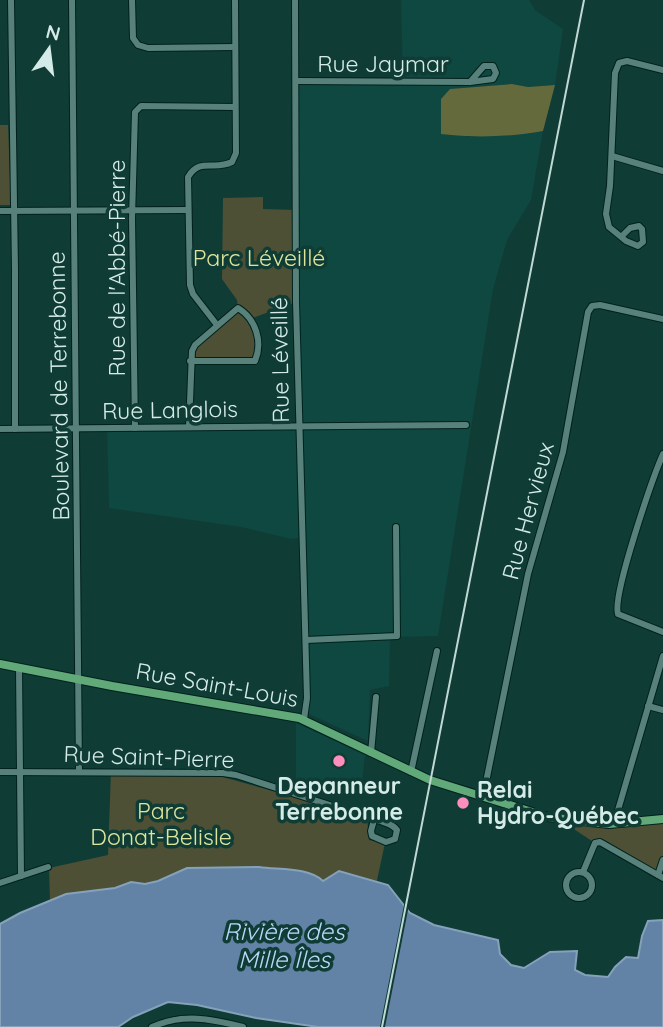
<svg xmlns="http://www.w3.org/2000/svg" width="663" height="1027" font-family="Quicksand,sans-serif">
<rect width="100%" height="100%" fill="#103c36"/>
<g fill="#0e4840">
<path d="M401,0H529L535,10L563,29L555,85L528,87L512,84L451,89L441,99L468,137L526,134L543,131L531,200L507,240L493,289L438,636L390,637L389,686L370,690L368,741L309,714L304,537L291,539L241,527L109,508L107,428L299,426L298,80L403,82Z"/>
<path d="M296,723L365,755L361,790L327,777L323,790L296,782Z"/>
</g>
<g fill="#4d5035">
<path d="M0,125H8L11,205H0Z"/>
<path d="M263,197V209L296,210V302L250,319L258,330L255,361H190L192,351L238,308L237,300L222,279L223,198Z"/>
<path d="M111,771L219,776L367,817L369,840L385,843L376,885L328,878L323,881L278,868H235L179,873L149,883L50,900L49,868L108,855Z"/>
<path d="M663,816V859L658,875L600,842L595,843L557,818L594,823Z"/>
</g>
<path fill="#656a3d" d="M512,84L528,87L555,85L543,131C510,137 474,138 441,134V99L450,89Z"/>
<path fill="#6383a6" stroke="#85a2ba" stroke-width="2" d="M259,867C279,870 308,867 323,881L339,871L388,885L410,913L434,925L498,940L500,954L511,965L524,968L550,952L577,951L575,970L585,975L608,977L615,967L626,957L638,958L642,936L648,921L663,920V1027H318L256,1018L197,1005L168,1002L133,1017L118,1027H0V924L20,913L66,894L115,888L131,882L145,884L158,881L187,868Z"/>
<path fill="#103c36" d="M405,900L409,905L385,1027H380Z"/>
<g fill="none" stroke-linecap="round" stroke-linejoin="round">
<defs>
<g id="minor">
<path d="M11,0L15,270V429"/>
<path d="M72,0L79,771"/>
<path d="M132,0L133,38L138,45L148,48L235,47"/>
<path d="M295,0L296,302L307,698L304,719"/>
<path d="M296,81L470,82L493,79L496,73L493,66H484L470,82"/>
<path d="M612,156L663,171"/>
<path d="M0,211L188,210"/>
<path d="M621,237L630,228L639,226L642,229L643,242L638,246L626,241L609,227L606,214L610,186L615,73L619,63L627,61L663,70"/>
<path d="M217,325L193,294L190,285L188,177C200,157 214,171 232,162L236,153L235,0"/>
<path d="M189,427L192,351L195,345L238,308C256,319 263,342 255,361H190"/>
<path d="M135,428L132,218L135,112L141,106L235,107"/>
<path d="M0,429L466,425"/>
<path d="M663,454C653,477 612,595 618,614L663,632"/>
<path d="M306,640L397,636L396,527"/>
<path d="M19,668L21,876"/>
<path d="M648,706L663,710"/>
<path d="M371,753L376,697"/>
<path d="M0,772L223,773L236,775L367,817C376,820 391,822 397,830L395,839L386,842L372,836L371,831L374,820"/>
<path d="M411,772L437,651"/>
<path d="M483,797L528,574L563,452L588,312L592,306L600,305L663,319"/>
<path d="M616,824V817L663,656"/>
<circle cx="579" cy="885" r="13"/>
<path d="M583,872L595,843L600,842L663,878"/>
<path d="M658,875L663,860"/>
<path d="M0,883L48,867"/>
<path d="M152,1027C183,1013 212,1019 243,1027"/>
</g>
<path id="major" d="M0,664L112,686L299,718L430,780L548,817L609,824L663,819"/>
</defs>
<use href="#minor" stroke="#01211d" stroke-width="8"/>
<use href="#major" stroke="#01211d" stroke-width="10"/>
<use href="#minor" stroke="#57817a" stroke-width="6"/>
<use href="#major" stroke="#62a979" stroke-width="8"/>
<path stroke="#c0d9d4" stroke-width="2" d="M382,1027L584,0"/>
</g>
<g fill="#fe8ebd" stroke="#103c36" stroke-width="2.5">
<circle cx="339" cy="761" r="7"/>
<circle cx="463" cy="803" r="7"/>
</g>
<g text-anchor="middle" stroke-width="7" stroke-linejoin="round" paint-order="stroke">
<g font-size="23" fill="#d5ebe7" stroke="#103c36">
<text x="383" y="72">Rue Jaymar</text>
<text transform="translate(117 268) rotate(-90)" y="8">Rue de l'Abbé-Pierre</text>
<text transform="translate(280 360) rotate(-91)" y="8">Rue Léveillé</text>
<text transform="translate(59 386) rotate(-91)" y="8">Boulevard de Terrebonne</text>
<text transform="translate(170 410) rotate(-1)" y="8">Rue Langlois</text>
<text transform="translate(528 511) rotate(-75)" y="8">Rue Hervieux</text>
<text transform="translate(217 685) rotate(10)" y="8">Rue Saint-Louis</text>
<text transform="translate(149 757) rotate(2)" y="8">Rue Saint-Pierre</text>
</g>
<g font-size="23" fill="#dde69c" stroke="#103c36">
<text x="259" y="266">Parc Léveillé</text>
<text x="161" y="819">Parc<tspan x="161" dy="26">Donat-Belisle</tspan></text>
</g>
<g font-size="23" font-weight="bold" fill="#d5ebe7" stroke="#103c36">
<text x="339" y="794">Depanneur<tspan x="339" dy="26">Terrebonne</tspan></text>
<text x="477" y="798" text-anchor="start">Relai<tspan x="477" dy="26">Hydro-Québec</tspan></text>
</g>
<g font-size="24" font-style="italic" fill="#b9d8f9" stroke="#103c36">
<text x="284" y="940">Rivière des<tspan x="284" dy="28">Mille Îles</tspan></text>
</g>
</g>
<g transform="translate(49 49) rotate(14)" stroke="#103c36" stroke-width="5" paint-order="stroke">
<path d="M0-5L12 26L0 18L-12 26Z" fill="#d5ebe7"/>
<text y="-10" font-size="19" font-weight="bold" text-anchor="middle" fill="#d5ebe7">N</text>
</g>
</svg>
